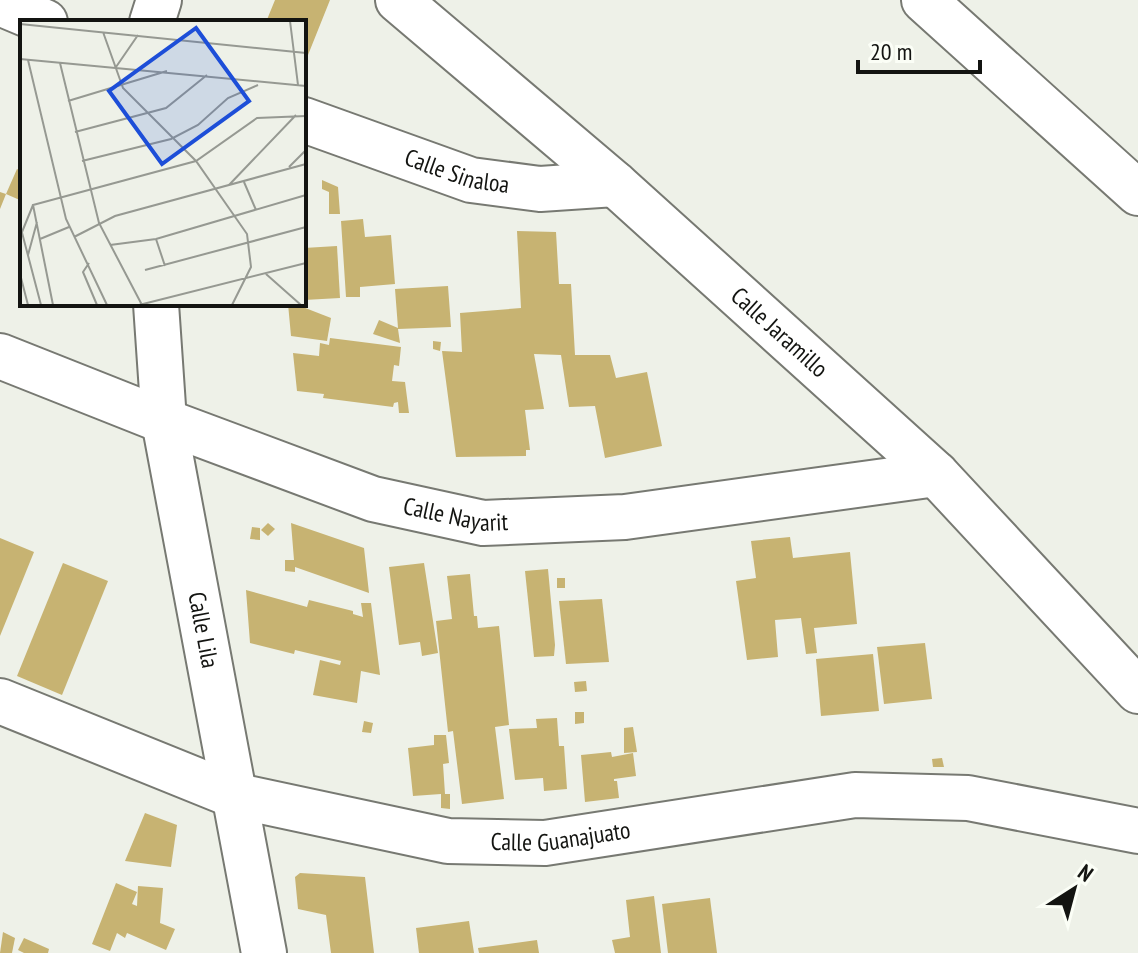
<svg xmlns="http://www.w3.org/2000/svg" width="1138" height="953" font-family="'PT Sans Narrow',sans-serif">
<rect width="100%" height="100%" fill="#eef1e8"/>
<g fill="#c7b372">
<path d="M275,0H330L304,65V22H266Z"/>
<path d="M17,169L22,172V201L6,194L0,209V192L6,194Z"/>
<path d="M322,180L338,187L340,214H329V192L322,189Z"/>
<path d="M363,219L365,237L391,235L395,284L360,287V297H346L341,221Z"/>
<path d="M517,231L556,232L559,284H571L575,355H610L616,378L647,372L662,446L605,458L595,406L569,407L561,355L534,354L544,409L525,410L530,450H526V456L456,457L442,351L462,352L460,313L521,308Z"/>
<path d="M337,246L340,298L304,300V248Z"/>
<path d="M448,286L451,327L398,329L400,343L373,334L379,320L398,328L395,289Z"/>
<path d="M288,304H295L331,318L327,341L291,336Z"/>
<path d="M330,338L401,347L399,366L394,365L392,381L405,382L409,413H399L398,402L394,403L393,407L323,398L324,394L297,391L293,353L319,356L320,343L329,345Z"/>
<path d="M433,341L441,342L440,351L433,349Z"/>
<path d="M268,523L275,529L268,536L261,530Z"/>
<path d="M291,523L364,548L369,593L295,567V572L285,571V560H294Z"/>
<path d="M252,527L260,528V540L250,539Z"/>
<path d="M790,537L793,558L850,552L857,624L814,628L817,653L806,654L801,618L775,620L778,657L747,660L736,581L756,578L751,541Z"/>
<path d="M0,538L34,552L0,636Z"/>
<path d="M63,563L108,581L62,695L17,676Z"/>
<path d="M424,563L438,653L422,656L420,642L399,645L389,567Z"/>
<path d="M548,569L555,645L554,656L534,657L525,571Z"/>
<path d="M470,574L474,616H477L478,628L499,626L509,725L495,727L504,799L462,804L453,731L448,732L436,621L452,619L447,576Z"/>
<rect x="557" y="578" width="8" height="10"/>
<path d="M246,590L307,607L309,600L353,611V614L363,617L361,603H371L380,675L361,671L357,703L313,695L320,660L340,665L341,661L295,650L294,654L250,643Z"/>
<path d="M602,599L609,662L566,664L559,601Z"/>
<path d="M925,643L932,699L884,704L877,647Z"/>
<path d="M873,654L879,711L821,716L816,659Z"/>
<path d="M586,681L587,691L575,692L574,682Z"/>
<path d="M575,712H584V723L575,724Z"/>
<path d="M557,718L559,746H564L567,789L544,791L543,778L515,780L509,729L537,728L536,719Z"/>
<path d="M364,721L373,723L371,733L362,732Z"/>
<path d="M633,727L637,752L624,753V728Z"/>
<path d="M434,735H446L449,763L443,764L445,794H450V809L441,808V794L413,796L408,748L434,745Z"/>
<path d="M611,752L612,757L633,753L636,776L614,779V781H617L619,798L585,802L581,755Z"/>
<path d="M942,758L944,767H933L932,759Z"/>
<path d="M145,813L177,825L171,867L125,861Z"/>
<path d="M300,873L365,877L374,953H331L326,915L298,909L295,877Z"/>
<path d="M116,883L137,892L132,904L137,906L138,886L163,888L160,923L175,929L166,950L127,933L125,938L117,933L110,951L92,944Z"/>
<path d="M654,896L661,953H615L612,940L630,937L626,900Z"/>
<path d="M710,898L717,953H668L662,904Z"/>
<path d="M469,921L474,953H419L416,928Z"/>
<path d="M3,932L15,938L12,953H0Z"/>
<path d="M24,938L49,949L48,953H24L18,950Z"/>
<path d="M537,940L539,953H479L478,948Z"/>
</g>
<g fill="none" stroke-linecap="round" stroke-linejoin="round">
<defs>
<g id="minor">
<path id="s1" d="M398,0L615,184L936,474L1138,691"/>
<path d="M0,3L45,22"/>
<path id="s2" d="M304,120L471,180L540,189L615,184"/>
<path id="s3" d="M0,356L164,421L373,499L483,523L625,517L936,474"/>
<path id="s4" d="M0,701L233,795L448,841L545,843L855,795L968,798L1138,831"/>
</g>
<g id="tertiary">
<path d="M924,0L1138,193"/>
<path d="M152,22L159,0"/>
<path id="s5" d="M156,304L164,421L264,953"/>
</g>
</defs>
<use href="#minor" stroke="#777972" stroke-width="48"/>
<use href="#tertiary" stroke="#777972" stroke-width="48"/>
<use href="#minor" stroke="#fff" stroke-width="44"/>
<use href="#tertiary" stroke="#fff" stroke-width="44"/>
</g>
<g text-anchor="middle" stroke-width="6" stroke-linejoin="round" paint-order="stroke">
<g font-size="24" fill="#131411" stroke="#fbfef6">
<text dy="8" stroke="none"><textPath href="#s2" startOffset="162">Calle Sinaloa</textPath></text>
<text dy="8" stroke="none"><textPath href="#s1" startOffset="506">Calle Jaramillo</textPath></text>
<text dy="8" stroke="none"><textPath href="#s3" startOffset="484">Calle Nayarit</textPath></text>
<text dy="8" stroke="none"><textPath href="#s5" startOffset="330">Calle Lila</textPath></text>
<text dy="8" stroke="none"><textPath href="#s4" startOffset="584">Calle Guanajuato</textPath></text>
</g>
</g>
<g transform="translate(20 20)">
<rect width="286" height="286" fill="#eef1e8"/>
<path fill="none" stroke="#969992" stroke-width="2" d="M270,1L278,65M0,4L286,33M83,12L103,68L176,141L227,214L231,247L212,285M0,39L286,66M8,40L46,199L87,285M40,43L79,203L122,285M96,47L118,15M48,81L147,51M55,112L146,88L187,55M62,141L151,119L178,105L208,78L238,65M269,147L286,130M224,162L236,190M209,165L276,95M0,205L21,285M2,212L13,185M54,217L95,196L286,144M20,219L49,207M136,219L145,246M90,225L136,219L286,175M8,235L17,202M69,243L63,252L77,285M125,250L286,207M0,254L8,285M246,254L281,285M33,285L13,185L176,141L237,98L286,96M119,285L286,243"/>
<path fill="#1d4ed8" fill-opacity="0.15" stroke="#1d4ed8" stroke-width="4" d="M176,8L229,81L142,144L89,71Z"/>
<rect width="286" height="286" fill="none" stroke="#131411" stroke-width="4"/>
</g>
<g transform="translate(1074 889) rotate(36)" stroke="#fbfef6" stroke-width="6" paint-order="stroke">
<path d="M0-6L14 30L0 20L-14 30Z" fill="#131411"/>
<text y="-12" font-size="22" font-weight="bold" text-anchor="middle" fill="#131411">N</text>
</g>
<path d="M858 60v12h122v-12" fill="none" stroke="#131411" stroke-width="4"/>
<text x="870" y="60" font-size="24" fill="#131411" stroke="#fbfef6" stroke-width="6" paint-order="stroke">20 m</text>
</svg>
